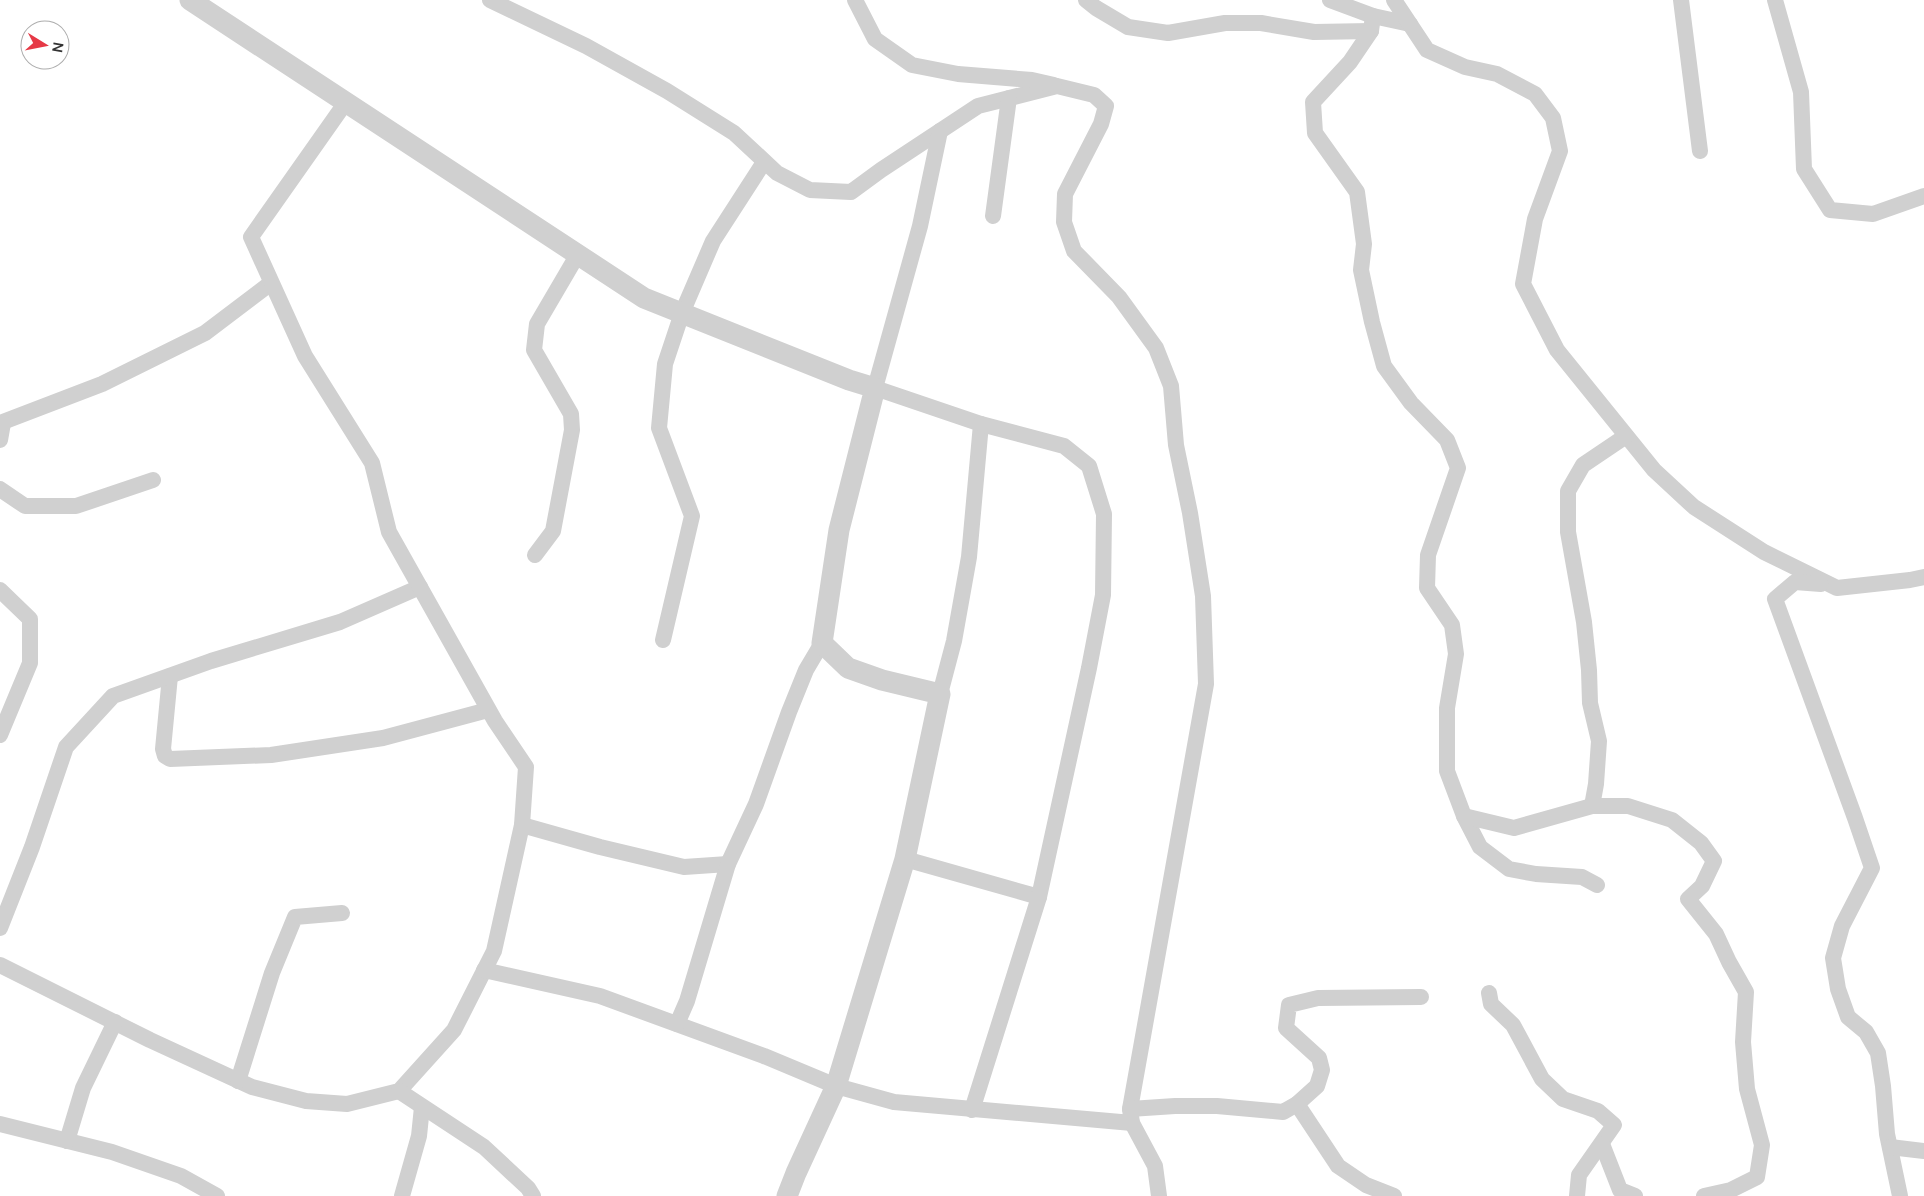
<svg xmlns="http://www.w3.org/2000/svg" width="1924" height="1196" font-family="Manrope,sans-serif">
<rect width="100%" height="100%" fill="#fff"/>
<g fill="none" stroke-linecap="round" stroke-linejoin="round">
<g stroke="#d0d0d0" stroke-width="16">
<path d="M490,0L586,46L667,91L734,133L777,173L810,190L851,192L881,170L978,106L1057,86L1094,95L1106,106L1101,124L1065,194L1064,222L1074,251L1119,297L1156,348L1171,386L1176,445L1190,513L1203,596L1206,684L1130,1109"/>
<path d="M855,0L875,39L912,65L958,74L1032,80L1054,85"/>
<path d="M1086,0L1096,8L1128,27L1168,33L1225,23H1261L1314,32L1371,31"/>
<path d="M1330,0L1373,16L1410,24"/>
<path d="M1394,0L1427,50L1465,67L1497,74L1535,94L1553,118L1560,151L1535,219L1523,284L1557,350L1654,470L1694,507L1764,552L1837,588L1910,580L1924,577"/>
<path d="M1681,0L1700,151"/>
<path d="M1775,0L1801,92L1804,169L1830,210L1873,214L1924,196"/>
<path d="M1373,16L1371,31L1350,62L1313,102L1315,133L1357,192L1364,244L1361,270L1372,322L1384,366L1411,403L1447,440L1458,468L1428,555L1427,588L1452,625L1456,654L1447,708V771L1464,816L1480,847L1509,869L1536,874L1582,877L1597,885"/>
<path d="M993,216L1009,98"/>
<path d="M0,423L102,384L205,333L271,283"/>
<path d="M0,440L3,423"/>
<path d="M0,489L25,506H76L153,480"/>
<path d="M535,555L553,531L572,430L571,414L534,350L537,324L578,254"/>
<path d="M1821,584L1795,582L1775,599L1855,818L1872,868L1842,926L1833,958L1838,989L1848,1017L1866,1032L1878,1053L1883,1086L1887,1134L1900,1196"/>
<path d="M0,590L30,619V663L0,735"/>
<path d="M663,640L692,516L659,428L665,364L682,313L713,241L764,162"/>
<path d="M170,676L163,749L165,756L170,759L271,755L383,738L488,710"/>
<path d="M940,694L954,641L969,557L981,424L875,388L920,226L940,131"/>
<path d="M1592,806L1596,784L1599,741L1590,703L1589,670L1584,622L1568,532V491L1583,465L1626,436"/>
<path d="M1464,816L1514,828L1592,806H1628L1672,820L1701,843L1714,861L1702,886L1688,899L1716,934L1729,962L1746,992L1743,1042L1747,1089L1762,1145L1757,1177L1731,1190L1704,1196"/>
<path d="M522,825L600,847L684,867L728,864"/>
<path d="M905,859L1039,897"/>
<path d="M0,928L32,847L66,747L113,696L211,661L340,622L420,587"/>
<path d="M0,965L150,1040L252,1087L306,1101L347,1104L399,1091L454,1030L494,951L522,825L526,767L495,721L389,532L372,463L305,356L251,237L346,102"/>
<path d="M484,970L600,996L764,1056L836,1086L894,1102L1132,1123"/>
<path d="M1489,993L1491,1004L1513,1025L1542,1079L1563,1099L1598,1111L1614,1125L1579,1175L1577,1196"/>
<path d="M677,1024L687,1001L728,864L756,804L789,712L806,670L822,643"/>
<path d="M238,1081L272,973L295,917L342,913"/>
<path d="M399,1091L484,1147L528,1188L533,1196"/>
<path d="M1297,1104L1338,1166L1366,1185L1394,1196"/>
<path d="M972,1110L1039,897L1089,668L1103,595L1104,514L1089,466L1064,446L981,424"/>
<path d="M0,1124L112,1152L181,1176L217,1196"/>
<path d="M67,1141L83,1088L115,1022"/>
<path d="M1602,1144L1620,1190L1635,1196"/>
<path d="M1890,1147L1924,1151"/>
<path d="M402,1196L419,1136L422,1107"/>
<path d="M1159,1196L1155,1166L1132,1123L1130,1109L1175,1106H1217L1283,1112L1297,1104L1317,1086L1322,1070L1319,1058L1286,1028L1289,1005L1318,998L1421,997"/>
</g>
<path stroke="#d0d0d0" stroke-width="21" d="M190,0L644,298L849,380L875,388L839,530L822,643L848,668L882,680L940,694L905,859L836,1086L796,1173L787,1196"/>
</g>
<g transform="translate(45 45) rotate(100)"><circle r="24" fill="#ffffff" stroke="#adadad"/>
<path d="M0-4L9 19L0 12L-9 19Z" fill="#e63946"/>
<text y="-8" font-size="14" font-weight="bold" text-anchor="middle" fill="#333333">N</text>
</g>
</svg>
